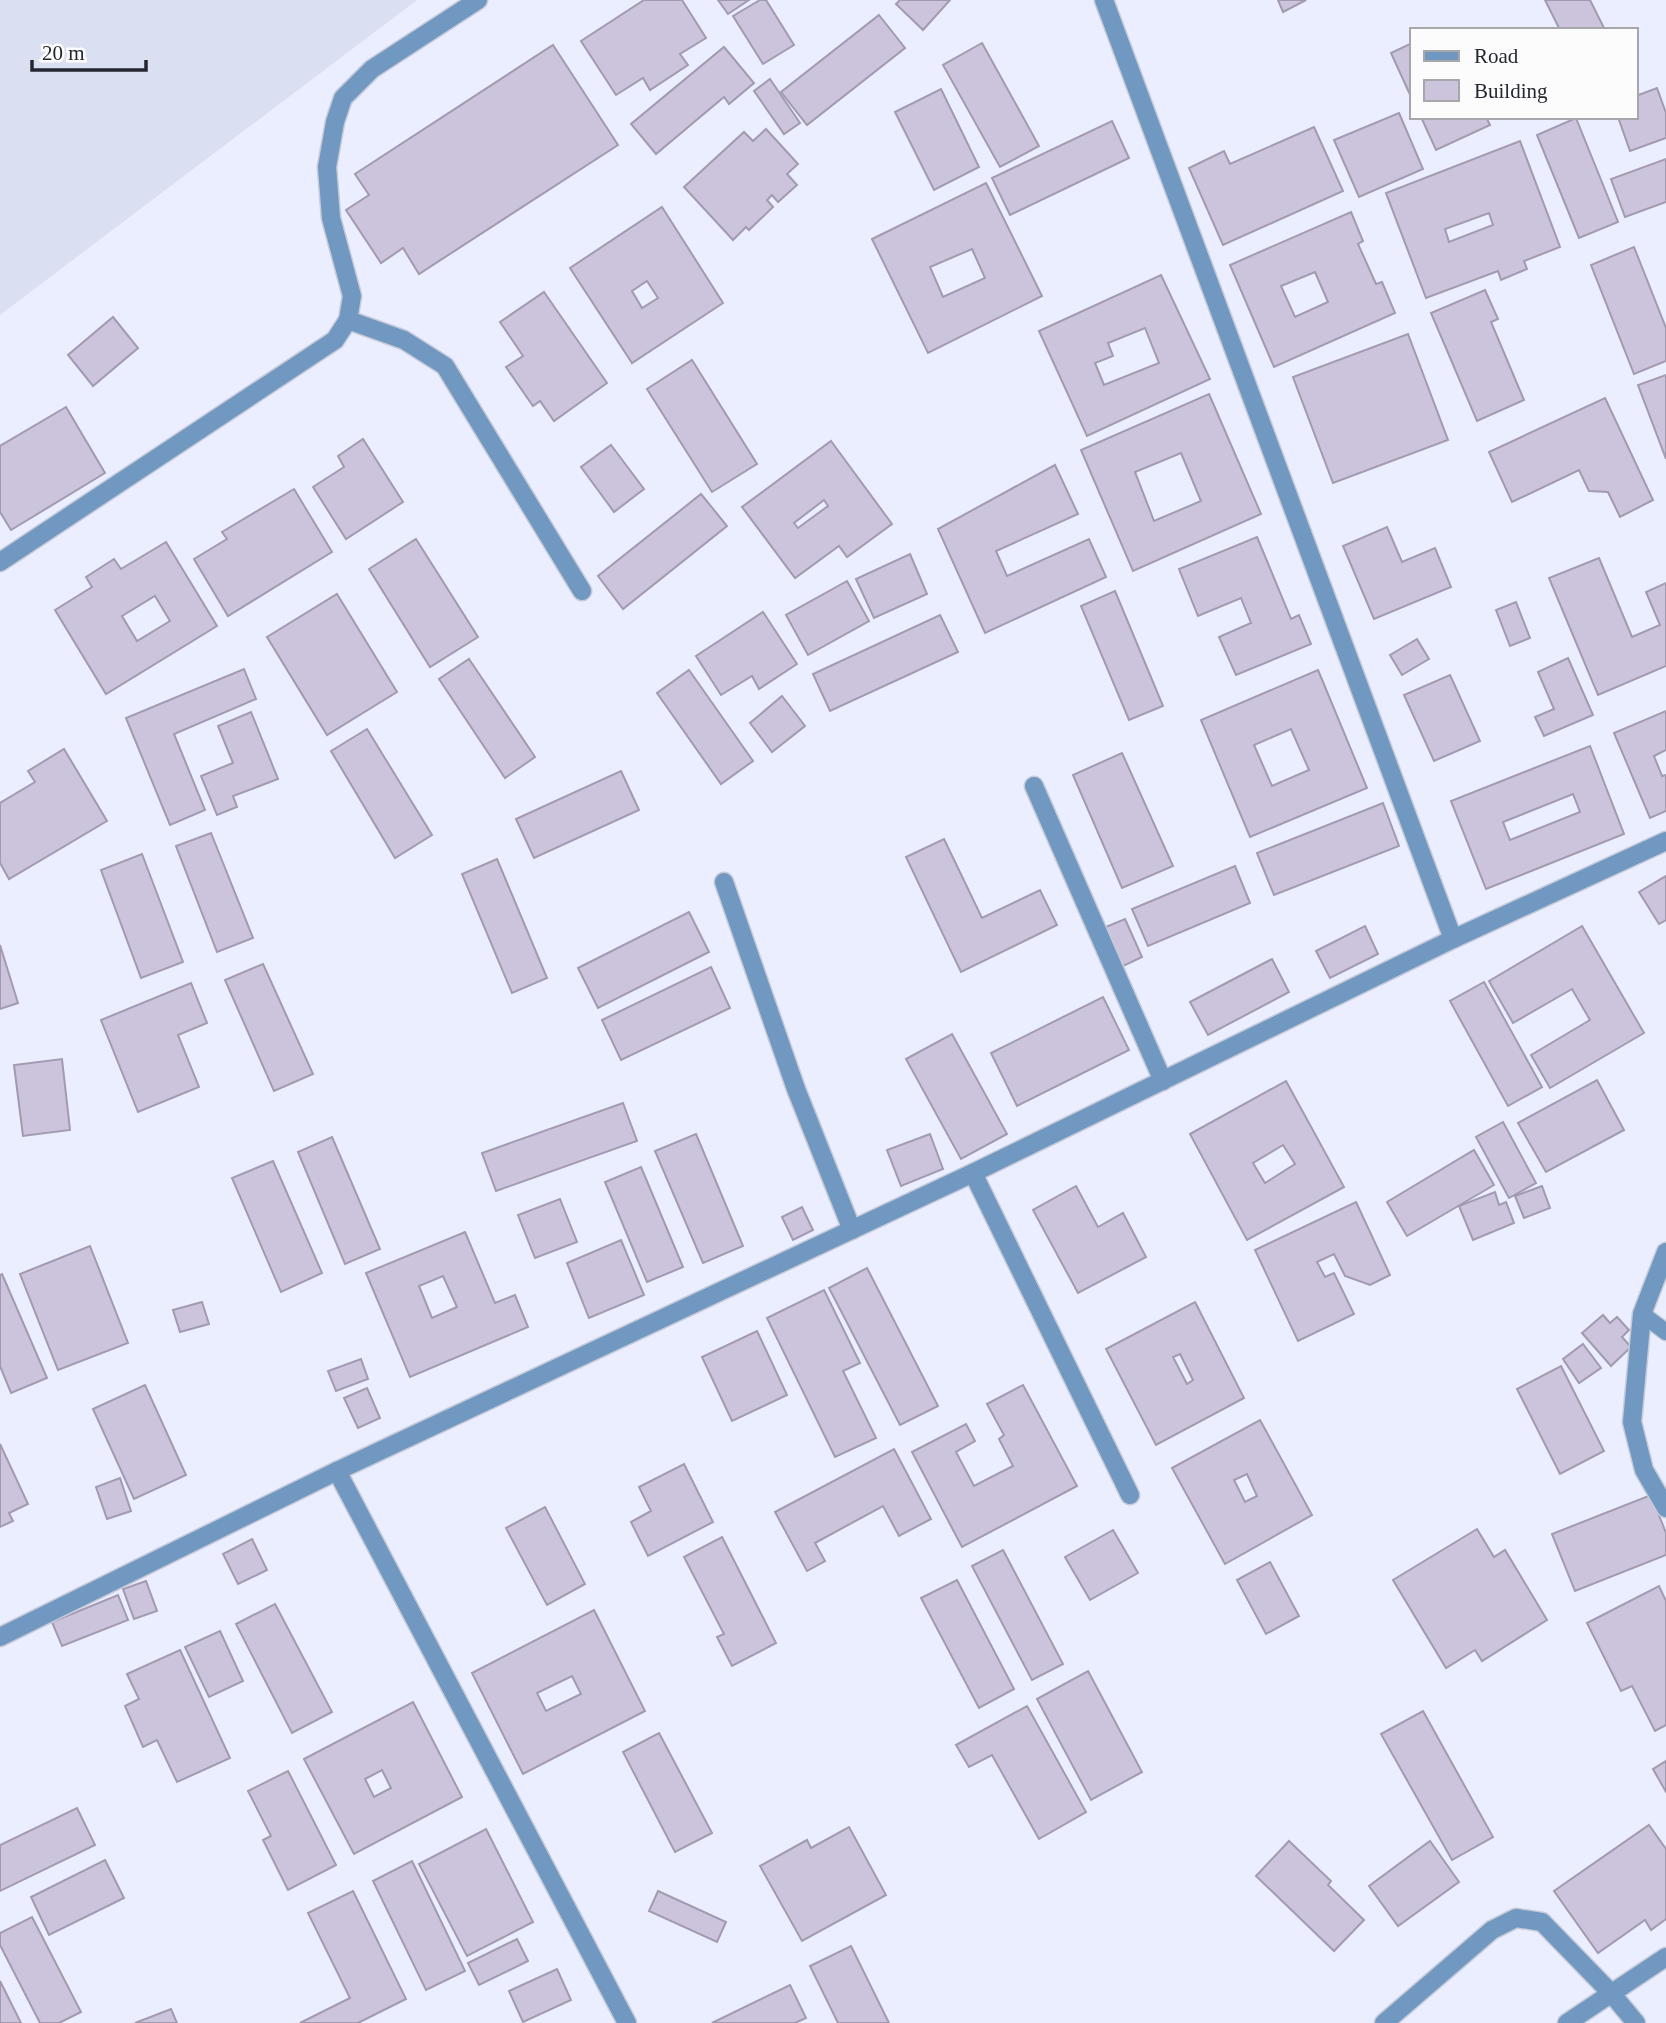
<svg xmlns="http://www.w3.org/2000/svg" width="1666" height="2023" font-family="'Times New Roman',serif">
<rect width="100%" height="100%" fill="#eaeefe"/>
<path fill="#dadff2" d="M0,0H417L0,315Z"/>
<g fill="#ccc4dd" stroke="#a19ab1" stroke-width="2" fill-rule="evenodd">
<path d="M644,0H682L706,38L680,54L688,65L650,90L643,78L616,95L581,41Z"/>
<path d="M718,0H749L728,14Z"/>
<path d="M760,0H766L794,45L763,64L733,16Z"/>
<path d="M900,0H950L923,30L896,4Z"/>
<path d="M1278,0H1306L1283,12Z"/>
<path d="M1545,0H1590L1605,30H1560Z"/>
<path d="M879,15L905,48L807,125L781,92Z"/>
<path d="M982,43L1039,146L1000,167L943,65Z"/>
<path d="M1412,43V99L1391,53Z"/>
<path d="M553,45L618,145L419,274L403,248L381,263L346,210L369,195L355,174Z"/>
<path d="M724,47L754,83L729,104L724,97L656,154L631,124Z"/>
<path d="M770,79L800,123L784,134L754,91Z"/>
<path d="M1657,88L1666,113V138L1630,151L1618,117H1636V96Z"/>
<path d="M941,89L979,167L934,190L895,112Z"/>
<path d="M1399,113L1423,169L1359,197L1334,140Z"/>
<path d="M1421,117H1486L1490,125L1436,150Z"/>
<path d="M1576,118L1618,222L1579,238L1537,135Z"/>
<path d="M1112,121L1129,158L1010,215L992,178Z"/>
<path d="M1314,127L1343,191L1223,245L1189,168L1224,151L1230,164Z"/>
<path d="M766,129L798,164L787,174L797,185L778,202L772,195L767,200L773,207L749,230L746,227L733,240L684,187L744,132L753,141Z"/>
<path d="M1520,141L1560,247L1524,261L1527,269L1501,280L1498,271L1426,298L1386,193ZM1489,213L1493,225L1449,242L1445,229Z"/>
<path d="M1666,159V202L1625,217L1611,179Z"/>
<path d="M986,183L1042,296L928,353L872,239ZM972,249L985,278L943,297L930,267Z"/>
<path d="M662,207L723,303L632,363L570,268ZM647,281L658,298L642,308L632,291Z"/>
<path d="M1351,212L1363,241L1358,244L1376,284L1382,282L1395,313L1274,367L1230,265ZM1315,272L1328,302L1295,317L1281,286Z"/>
<path d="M1634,247L1666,328V361L1634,374L1591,265Z"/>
<path d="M1161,275L1210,379L1087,436L1039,331ZM1145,328L1159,363L1104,385L1095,363L1113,356L1108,343Z"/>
<path d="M1485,290L1498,319L1491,322L1524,400L1477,421L1431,313Z"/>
<path d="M544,292L607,383L554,421L540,401L533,406L506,367L523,356L500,322Z"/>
<path d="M113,317L138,348L93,386L68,355Z"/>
<path d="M1408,334L1448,440L1333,483L1293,377Z"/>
<path d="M692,360L757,464L712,492L647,389Z"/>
<path d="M1666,375V459L1638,385Z"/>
<path d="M1209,394L1261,514L1133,571L1081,450ZM1181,453L1201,501L1154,521L1135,472Z"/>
<path d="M1605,398L1653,500L1620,517L1608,492L1589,491L1579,470L1512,502L1489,452Z"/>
<path d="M66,407L105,473L11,530L0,512V446Z"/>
<path d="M363,439L403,502L346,539L313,487L344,467L338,456Z"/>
<path d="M831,441L892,524L847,557L839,546L795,578L742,507ZM824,500L828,506L798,528L794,523Z"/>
<path d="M611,445L644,489L614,512L581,467Z"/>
<path d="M1055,465L1078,514L996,551L1007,576L1089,539L1106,577L985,633L938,529Z"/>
<path d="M294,489L332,552L228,616L194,559L227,539L222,532Z"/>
<path d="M701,494L727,526L623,609L598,576Z"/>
<path d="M1387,527L1402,562L1435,548L1451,587L1374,619L1343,546Z"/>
<path d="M1257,537L1291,619L1299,615L1311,644L1236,675L1219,637L1251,623L1241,598L1198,616L1179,569Z"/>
<path d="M416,539L478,637L430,667L369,569Z"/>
<path d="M166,542L217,626L106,694L55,610L92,587L86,577L114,559L121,569ZM155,596L170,621L137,641L122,616Z"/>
<path d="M910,554L927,594L874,618L856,579Z"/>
<path d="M1599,558L1632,637L1660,625L1646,592L1666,583V666L1598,695L1549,578Z"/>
<path d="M847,581L869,621L808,655L786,615Z"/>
<path d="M1115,591L1163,706L1129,720L1081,606Z"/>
<path d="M337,594L397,692L327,735L267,637Z"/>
<path d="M1516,602L1530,638L1510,646L1496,610Z"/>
<path d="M763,612L797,664L759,689L752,676L721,695L696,656Z"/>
<path d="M940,615L958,652L830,711L813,674Z"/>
<path d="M1417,639L1429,659L1402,675L1390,655Z"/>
<path d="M1568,658L1593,715L1544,736L1535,717L1554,709L1538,672Z"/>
<path d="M469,659L535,757L505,778L439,679Z"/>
<path d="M244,669L256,699L174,734L205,810L170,825L126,718Z"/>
<path d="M689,670L753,761L721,784L657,693Z"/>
<path d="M1318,670L1367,788L1250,837L1201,720ZM1291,729L1309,770L1272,786L1254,745Z"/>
<path d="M1450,675L1480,741L1434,761L1404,695Z"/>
<path d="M782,696L805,726L772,752L750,723Z"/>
<path d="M1666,711V750L1654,756L1662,776L1666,775V811L1650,818L1614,733Z"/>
<path d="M251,712L278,779L233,796L237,807L217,815L201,776L233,763L218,726Z"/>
<path d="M367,729L432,835L395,858L331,751Z"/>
<path d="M1590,746L1624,834L1486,889L1451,801ZM1573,794L1580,812L1510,840L1503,822Z"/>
<path d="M64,749L107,821L9,879L0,863V803L35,782L28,771Z"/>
<path d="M1122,753L1173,866L1122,888L1073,775Z"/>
<path d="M621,771L639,810L534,858L516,819Z"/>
<path d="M1383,803L1399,846L1274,895L1257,853Z"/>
<path d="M211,833L253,938L217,952L176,846Z"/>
<path d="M944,839L982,918L1040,890L1057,925L961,972L906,857Z"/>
<path d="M142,854L183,962L141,978L101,870Z"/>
<path d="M497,859L547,978L512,993L462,874Z"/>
<path d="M1235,866L1250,903L1148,946L1132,909Z"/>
<path d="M1666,876V920L1659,924L1639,892Z"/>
<path d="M689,912L709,952L598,1008L578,968Z"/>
<path d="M1125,919L1142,957L1119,968L1101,929Z"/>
<path d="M1365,926L1378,954L1330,978L1316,951Z"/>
<path d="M1582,926L1644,1033L1550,1088L1531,1055L1590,1020L1572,989L1513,1023L1489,981Z"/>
<path d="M0,945L18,1003L0,1009Z"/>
<path d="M1272,959L1289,992L1208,1035L1190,1002Z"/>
<path d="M263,964L313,1074L274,1091L225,980Z"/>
<path d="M711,967L730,1008L621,1060L602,1020Z"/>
<path d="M1484,982L1542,1087L1508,1106L1450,1001Z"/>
<path d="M191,983L207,1023L178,1035L199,1087L138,1112L101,1020Z"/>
<path d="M1103,997L1129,1050L1017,1106L991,1053Z"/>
<path d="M952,1034L1007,1134L961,1159L906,1059Z"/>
<path d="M62,1059L70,1130L23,1136L14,1065Z"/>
<path d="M1597,1080L1624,1130L1546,1172L1518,1123Z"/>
<path d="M1286,1081L1344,1187L1247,1240L1190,1134ZM1283,1145L1295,1164L1265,1183L1253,1163Z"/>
<path d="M623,1103L637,1141L496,1191L482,1153Z"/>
<path d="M1503,1122L1536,1183L1509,1198L1476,1137Z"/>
<path d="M696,1134L743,1246L703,1263L655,1151Z"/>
<path d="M930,1134L943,1169L901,1186L887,1150Z"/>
<path d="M332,1137L380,1249L345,1264L298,1152Z"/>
<path d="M1474,1150L1494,1185L1407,1236L1387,1202Z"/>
<path d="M273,1161L322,1273L281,1292L232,1178Z"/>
<path d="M641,1167L683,1267L647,1282L605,1182Z"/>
<path d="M1076,1186L1098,1227L1123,1213L1146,1257L1078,1293L1033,1210Z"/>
<path d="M1542,1186L1550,1208L1524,1218L1515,1196Z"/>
<path d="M1495,1192L1499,1205L1506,1202L1514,1223L1473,1240L1459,1206Z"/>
<path d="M560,1199L577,1242L535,1258L518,1215Z"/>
<path d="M1356,1202L1390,1275L1370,1285L1345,1276L1334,1254L1317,1262L1325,1277L1334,1273L1354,1314L1298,1341L1255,1250Z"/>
<path d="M802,1207L813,1230L793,1240L782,1217Z"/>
<path d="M465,1232L495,1303L515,1295L528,1327L410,1377L366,1273ZM443,1276L457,1307L432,1318L419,1286Z"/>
<path d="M621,1240L644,1295L589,1318L567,1263Z"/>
<path d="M90,1246L128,1343L58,1370L20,1274Z"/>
<path d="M867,1268L938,1406L900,1425L829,1288Z"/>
<path d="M2,1274L47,1378L11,1393L0,1366V1275Z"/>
<path d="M824,1290L860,1363L843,1371L876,1438L835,1457L767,1318Z"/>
<path d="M202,1302L209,1324L180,1332L173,1310Z"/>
<path d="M1195,1302L1244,1398L1156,1445L1106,1349ZM1180,1354L1193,1380L1187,1384L1173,1357Z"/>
<path d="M1603,1315L1610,1323L1617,1317L1629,1330L1622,1337L1631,1347L1611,1366L1582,1333Z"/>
<path d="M757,1331L787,1395L732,1421L702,1357Z"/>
<path d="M1583,1344L1601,1368L1579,1383L1563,1359Z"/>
<path d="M361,1359L368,1379L336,1391L328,1371Z"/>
<path d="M1561,1366L1604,1451L1560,1474L1517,1389Z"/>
<path d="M145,1385L186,1475L134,1499L93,1409Z"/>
<path d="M1023,1385L1077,1486L962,1547L912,1452L966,1424L975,1441L956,1452L974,1486L1013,1466L999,1439L1004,1435L987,1404Z"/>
<path d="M367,1388L380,1418L358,1428L344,1398Z"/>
<path d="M1260,1420L1312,1515L1225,1564L1172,1468ZM1247,1474L1257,1496L1245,1502L1234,1480Z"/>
<path d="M0,1444L28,1504L9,1513L13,1521L0,1527Z"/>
<path d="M894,1449L931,1519L899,1536L883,1506L815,1543L825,1561L807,1571L775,1512Z"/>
<path d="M684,1464L713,1522L648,1556L631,1522L651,1511L639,1487Z"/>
<path d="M120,1478L131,1511L107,1519L96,1487Z"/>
<path d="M1651,1495L1666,1533V1555L1575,1591L1552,1534Z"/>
<path d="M545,1507L585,1584L547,1605L506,1528Z"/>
<path d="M1477,1529L1494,1557L1505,1550L1547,1620L1482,1661L1475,1650L1446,1668L1393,1580Z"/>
<path d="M1113,1530L1138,1573L1090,1600L1065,1557Z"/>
<path d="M722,1537L776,1643L732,1666L717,1637L724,1634L684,1557Z"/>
<path d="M252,1539L267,1570L238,1584L223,1554Z"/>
<path d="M1003,1550L1063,1664L1032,1680L972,1566Z"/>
<path d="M1270,1562L1299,1616L1266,1634L1237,1580Z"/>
<path d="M957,1580L1014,1689L979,1708L921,1598Z"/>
<path d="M146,1581L157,1611L134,1619L123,1589Z"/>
<path d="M1659,1586L1666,1601V1725L1655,1731L1632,1686L1621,1691L1587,1623Z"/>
<path d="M118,1595L128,1620L62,1646L52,1622Z"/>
<path d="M275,1604L332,1712L292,1733L236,1624Z"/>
<path d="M594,1610L645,1711L523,1774L472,1673ZM572,1676L581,1694L546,1711L537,1693Z"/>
<path d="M220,1631L243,1681L209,1697L185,1647Z"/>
<path d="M180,1650L230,1758L177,1782L157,1740L143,1747L125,1706L139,1699L127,1674Z"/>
<path d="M1088,1671L1142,1772L1091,1800L1037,1699Z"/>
<path d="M413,1702L462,1797L354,1854L304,1759ZM382,1770L391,1788L374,1797L365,1779Z"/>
<path d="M1027,1706L1086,1812L1039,1839L992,1755L969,1767L956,1745Z"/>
<path d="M1423,1711L1493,1837L1452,1860L1381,1734Z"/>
<path d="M659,1733L712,1833L675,1852L623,1752Z"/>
<path d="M1666,1761V1792L1653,1769Z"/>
<path d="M288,1771L336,1865L288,1890L263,1840L271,1836L248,1791Z"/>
<path d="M77,1808L95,1845L0,1891V1845Z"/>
<path d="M1649,1825L1666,1849V1919L1651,1930L1645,1920L1598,1953L1554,1891Z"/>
<path d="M849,1827L886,1895L802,1941L760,1866L807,1840L811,1848Z"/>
<path d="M486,1829L533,1922L467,1956L419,1864Z"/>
<path d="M1289,1841L1331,1881L1328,1885L1364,1920L1334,1951L1256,1876Z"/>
<path d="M1430,1841L1459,1882L1398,1926L1369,1886Z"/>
<path d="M105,1860L124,1898L49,1935L31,1897Z"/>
<path d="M412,1861L465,1971L426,1990L373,1881Z"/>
<path d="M353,1891L406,1999L358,2023H300L350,1998L308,1913Z"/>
<path d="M658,1891L726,1922L717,1942L649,1911Z"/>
<path d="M32,1917L81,2012L59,2023H40L0,1945V1933Z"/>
<path d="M517,1939L528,1961L479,1985L468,1963Z"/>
<path d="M851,1946L889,2023H838L810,1966Z"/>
<path d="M557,1969L571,2000L523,2022L509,1991Z"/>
<path d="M0,1981L21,2023H0Z"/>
<path d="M790,1985L806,2018L795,2023H712Z"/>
<path d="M171,2009L177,2023H135Z"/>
</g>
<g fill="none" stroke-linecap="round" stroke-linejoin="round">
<defs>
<path id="lane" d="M1642,1314L1666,1332"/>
<g id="street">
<path d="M1104,0L1453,939"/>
<path d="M348,320L404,340L445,366L582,591"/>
<path d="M0,562L335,340L348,320L352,296L331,218L327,167L335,122L343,98L372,69L478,0"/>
<path d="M1034,786L1163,1081"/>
<path d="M724,882L796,1089L852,1230"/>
<path d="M973,1173L1130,1495"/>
<path d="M1666,1252L1642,1314L1632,1422L1644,1470L1666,1508"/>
<path d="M337,1471L627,2023"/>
<path d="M0,1637L337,1471L973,1173L1453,939L1666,841"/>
<path d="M1384,2023L1492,1930L1516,1918L1542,1922L1611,1993L1636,2023"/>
<path d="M1567,2023L1666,1957"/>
</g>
</defs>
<use href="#lane" stroke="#c7cad9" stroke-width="19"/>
<use href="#street" stroke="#c7cad9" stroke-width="21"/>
<use href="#lane" stroke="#7098c0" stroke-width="16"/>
<use href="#street" stroke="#7098c0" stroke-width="18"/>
</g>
<rect x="1410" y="28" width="228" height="91" fill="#fcfcfc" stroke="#a6a7aa" stroke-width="2"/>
<rect x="1424" y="51" width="35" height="10" fill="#7098c0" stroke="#a6a7aa" stroke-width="2"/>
<text x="1474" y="63" font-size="21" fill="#252730">Road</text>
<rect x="1424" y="80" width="35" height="21" fill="#ccc4dd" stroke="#a6a7aa" stroke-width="2"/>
<text x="1474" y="98" font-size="21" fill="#252730">Building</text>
<path d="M32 60v10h114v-10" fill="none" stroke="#252730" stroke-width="3.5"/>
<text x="42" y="60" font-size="21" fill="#252730" stroke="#fcfcfc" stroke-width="5" paint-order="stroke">20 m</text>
</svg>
